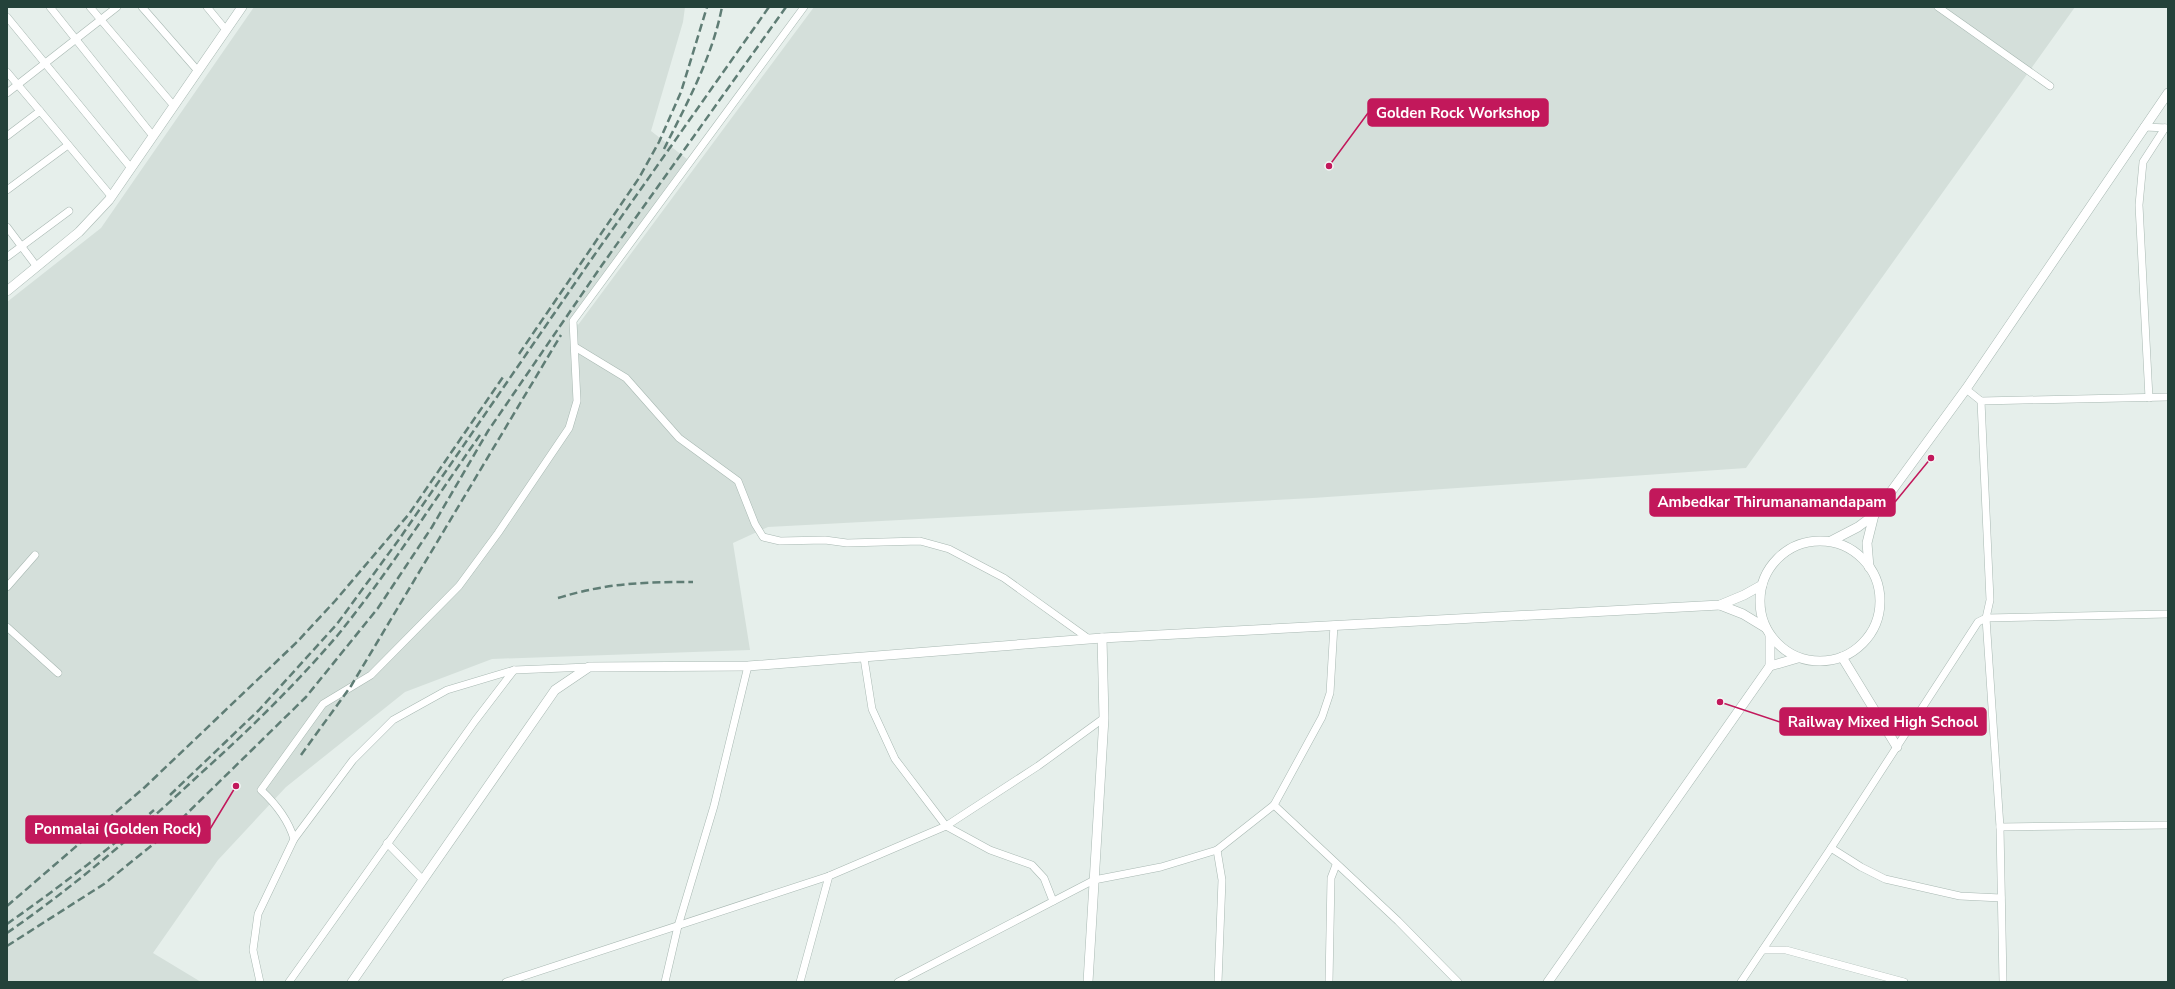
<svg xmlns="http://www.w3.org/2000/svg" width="2175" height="989" font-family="'Nunito Sans',sans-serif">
<rect width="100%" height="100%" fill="#e6efeb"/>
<path fill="#d4dfda" d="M254,7H685L683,22L651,131L687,159L573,317L578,325L814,7H2075L1746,468L1313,498L768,527L733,543L750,650L492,659L405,692L286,787L218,860L153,953L201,982H7V302L101,228Z"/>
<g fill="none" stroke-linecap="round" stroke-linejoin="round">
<defs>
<g id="minor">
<path d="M50,7L153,136"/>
<path d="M90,7L174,106"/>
<path d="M142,7L198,71"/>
<path d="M207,7L226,30"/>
<path d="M1938,7L2050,86"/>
<path d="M7,17L131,168"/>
<path d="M7,72L40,111"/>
<path d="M7,93L117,7"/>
<path d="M2144,127L2168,128"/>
<path d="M7,136L40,111L111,196"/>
<path d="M7,190L68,145"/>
<path d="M7,227L37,267"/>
<path d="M7,257L69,211"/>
<path d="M575,347L626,378L679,438L738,481L755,524L763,537L780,541L825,540L847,543L920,541L949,549L1004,578L1089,639"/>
<path d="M1966,389L1981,401"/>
<path d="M2168,397L1981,401L1990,600L1986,618L2000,827L2168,825"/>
<path d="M2149,398L2139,205L2143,162L2165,128"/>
<path d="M7,587L35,555"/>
<path d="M7,627L58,673"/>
<path d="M864,658L872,709L895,759L946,826L990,850L1032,865L1044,878L1053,901"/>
<path d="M1274,805L1398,921L1458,982"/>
<path d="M2000,827L2003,982"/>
<path d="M294,839L353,760L393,720L447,690L514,670L589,667"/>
<path d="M387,843L423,880"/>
<path d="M1831,848L1861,867L1885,879L1960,896L2001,898"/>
<path d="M1217,850L1222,880L1218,982"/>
<path d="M1763,950H1786L1904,982"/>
<path d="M260,982L253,950L258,914L294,839C288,819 276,804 261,790L323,704L371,675L459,586L498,533L569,428L577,401L573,321L804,7"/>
<path d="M289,982L475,721L514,670"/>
<path d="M506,982L829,876L946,826L1038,766L1104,718"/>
<path d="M665,982L678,926L714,806L748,666"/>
<path d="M800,982L829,876"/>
<path d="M898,982L1094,880L1161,867L1217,850L1274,805L1322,717L1330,693L1334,625"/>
<path d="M1329,982L1331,878L1336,865"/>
<path d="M1741,982L1831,848L1978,622L1986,618L2168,614"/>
</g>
<g id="tertiary">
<path d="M7,291L79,232L109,200L242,7"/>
<circle cx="1820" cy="601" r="60"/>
<path d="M1831,541L1858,527L1874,515L1966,389L2168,93"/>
<path d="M1869,567L1867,543L1874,515"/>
<path d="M1720,605L1743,614L1766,628"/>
<path d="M1842,657L1897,747"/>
<path d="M1770,666L1798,658"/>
<path d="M352,982L555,690L589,667L748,666L1102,638L1720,605L1744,595L1762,585"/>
<path d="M1088,982L1104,718L1102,638"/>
<path d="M1548,982L1770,666V636"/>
</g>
</defs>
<use href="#minor" stroke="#a8b8b2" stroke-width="8"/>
<use href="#tertiary" stroke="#a8b8b2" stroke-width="10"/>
<use href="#minor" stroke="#fff" stroke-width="7"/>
<use href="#tertiary" stroke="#fff" stroke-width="9"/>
<g stroke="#5f7d75" stroke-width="2.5" stroke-dasharray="8 4" stroke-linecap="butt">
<path d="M664,149C687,103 712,58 722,7"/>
<path d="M519,354L639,178L659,142L681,92L707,7"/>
<path d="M558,598C607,583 643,582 693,582"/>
<path d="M301,755L351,686L561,335"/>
<path d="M170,795L259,710L337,624L400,538L593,257L769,7"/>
<path d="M7,906L145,787L297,642L335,601L409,514L503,377"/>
<path d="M7,924C58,888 107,851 154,810"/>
<path d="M7,933C76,885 139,831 200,774C248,731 295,685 337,636C389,572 433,502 480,435"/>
<path d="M7,946L104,884L167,833L306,697L378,608L432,527L488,431L602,265L786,7"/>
</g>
</g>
<path fill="none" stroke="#c2185b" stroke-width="1.5" d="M1329 166L1368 113M1931 458L1895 502M1720 702L1780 722M236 786L210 829"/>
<g fill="#c2185b" stroke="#f7fbf9" stroke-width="1.5">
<circle cx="1329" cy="166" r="4"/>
<circle cx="1931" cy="458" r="4"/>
<circle cx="1720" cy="702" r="4"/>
<circle cx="236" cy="786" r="4"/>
</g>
<g fill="#c2185b" stroke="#c2185b" stroke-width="1.5">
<rect x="1368" y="99" width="180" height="27" rx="4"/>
<rect x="1650" y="489" width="245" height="27" rx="4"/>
<rect x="1780" y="708" width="206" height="27" rx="4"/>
<rect x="26" y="816" width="184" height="27" rx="4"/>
</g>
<g font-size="15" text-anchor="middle" font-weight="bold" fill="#fff">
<text x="1458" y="118">Golden Rock Workshop</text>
<text x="1772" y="507">Ambedkar Thirumanamandapam</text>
<text x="1883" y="727">Railway Mixed High School</text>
<text x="118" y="834">Ponmalai (Golden Rock)</text>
</g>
<rect width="2175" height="989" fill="none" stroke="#24423a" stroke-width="16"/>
</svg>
